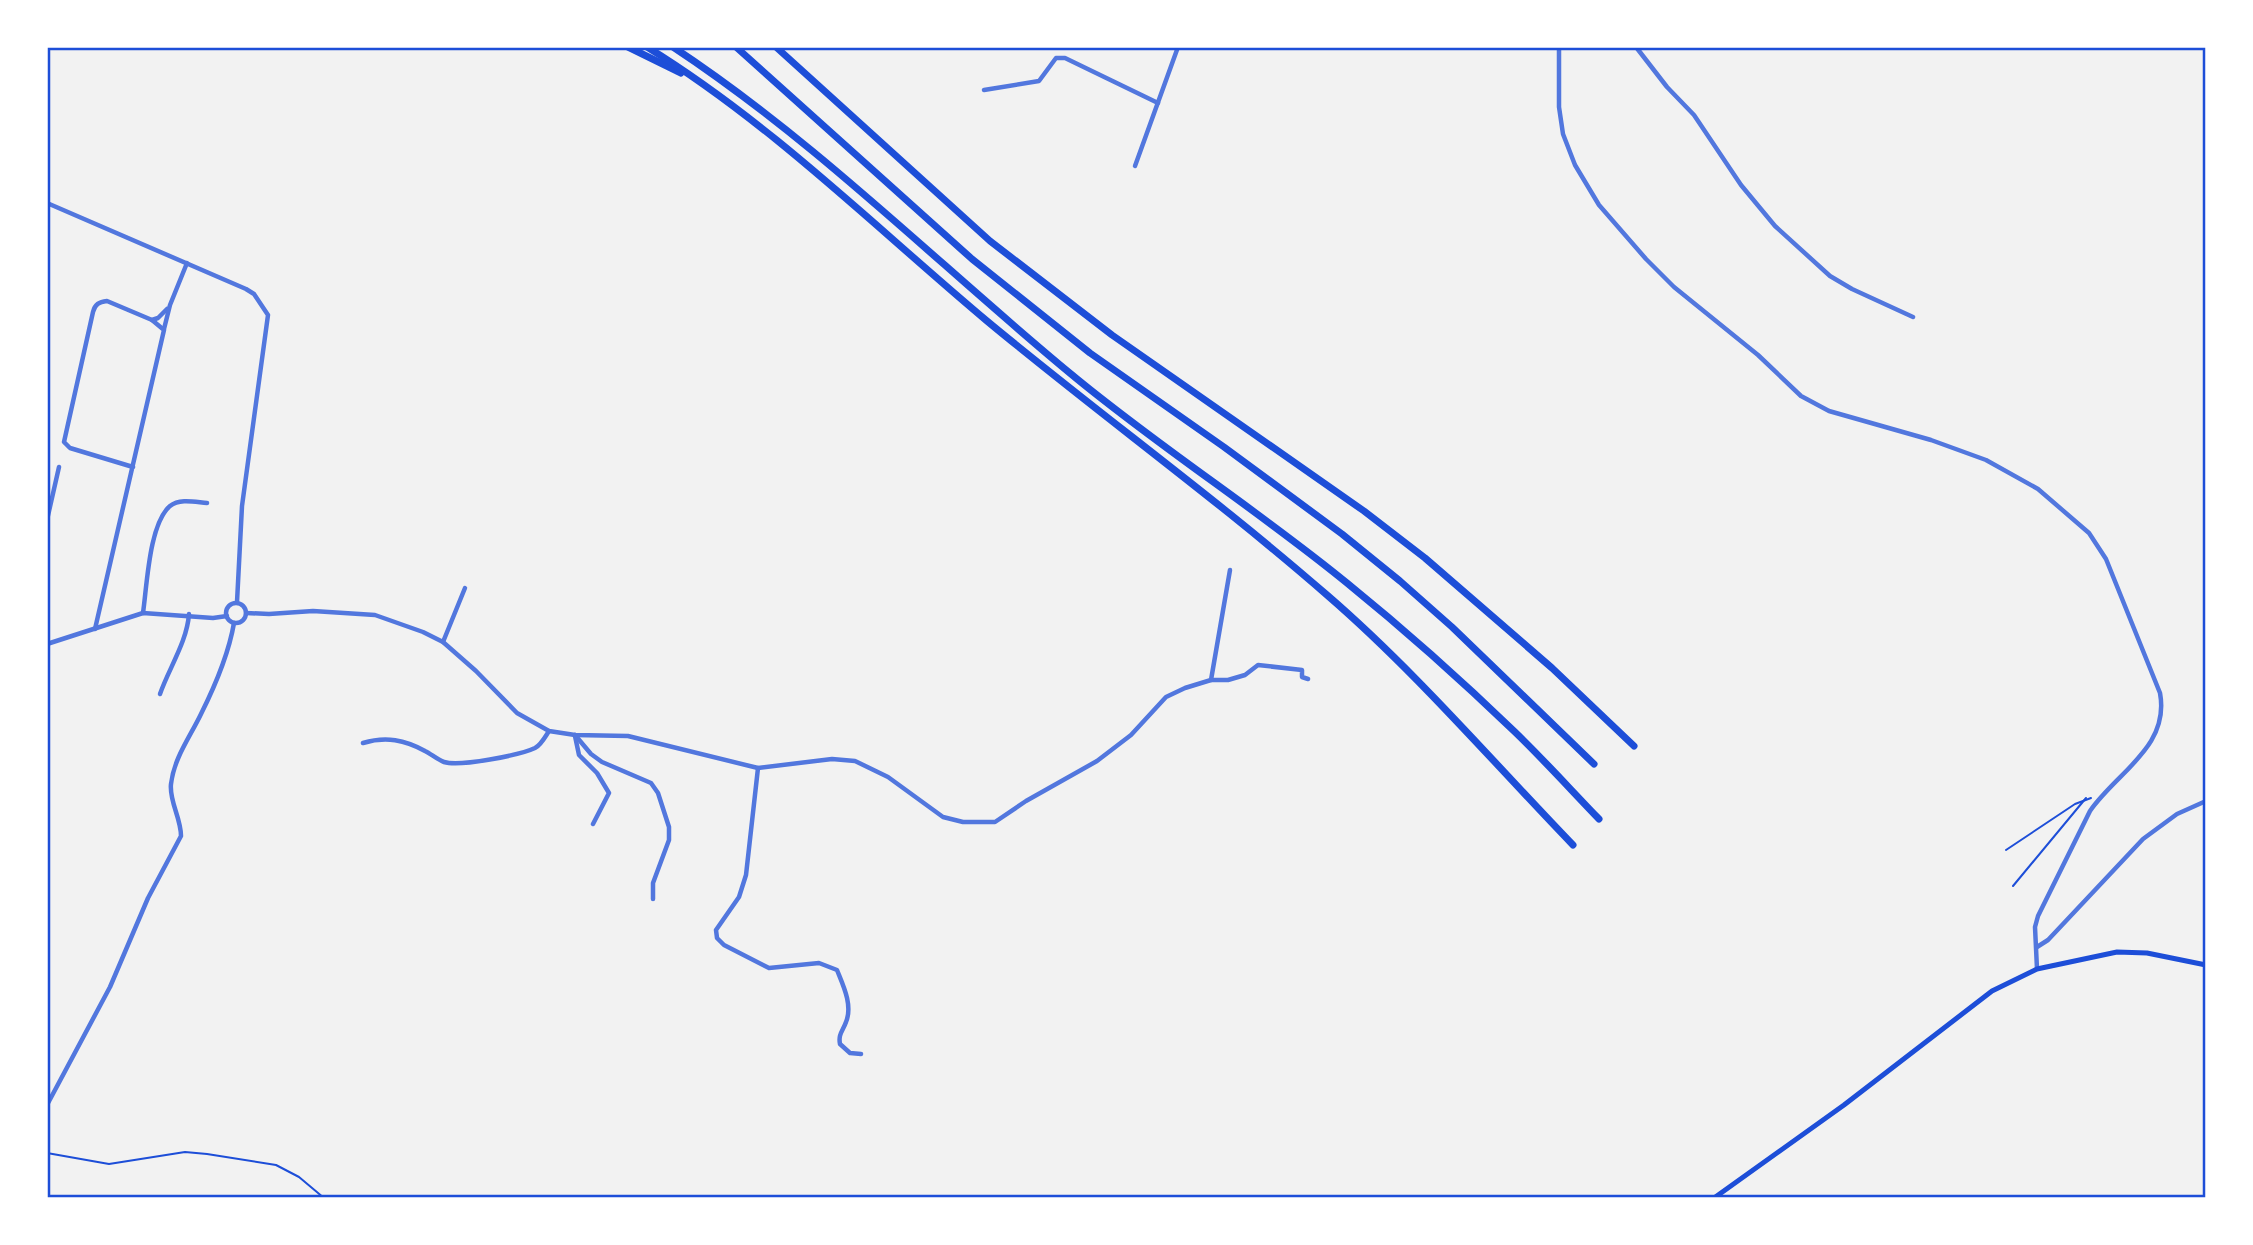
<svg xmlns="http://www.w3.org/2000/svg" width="2253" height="1245" font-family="'Exo 2',sans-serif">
<rect width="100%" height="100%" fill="#f2f2f2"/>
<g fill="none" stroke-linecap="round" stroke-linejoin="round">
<g stroke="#1d4ed8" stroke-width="2">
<path d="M2006,850L2075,804L2091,798"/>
<path d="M2013,886L2086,798"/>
<path d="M47,1153L109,1164L185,1152L207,1154L276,1165L299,1177L324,1198"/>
</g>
<g stroke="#5277de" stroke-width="4.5">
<path d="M1559,47V107L1563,134L1575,165L1599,205L1646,259L1674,287L1758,355L1801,396L1829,411L1931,440L1986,460L2038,489L2089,533L2106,559L2160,693C2170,747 2117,772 2090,811L2038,916L2035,927L2037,969"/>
<path d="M1636,47L1667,87L1694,115L1741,185L1775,226L1830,276L1852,289L1913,317"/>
<path d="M984,90L1039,81L1056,58H1065L1158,103"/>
<path d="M1135,166L1178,47"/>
<path d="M47,203L246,289L254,294L268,315L242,506L237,602"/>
<path d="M152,320L158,318L167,309"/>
<path d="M164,329L170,305L187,263"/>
<path d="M47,520L59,467"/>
<circle cx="236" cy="613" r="10"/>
<path d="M143,613C147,586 149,524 170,506C180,498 195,502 207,503"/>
<path d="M246,613L269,614L313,611L375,615L423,632L443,642L476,671L517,713L549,731L575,735L628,736L758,768L832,759L855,761L888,777L943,817L963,822H995L1026,801L1097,761L1131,735L1166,697L1185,688L1211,680H1228L1245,675L1258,665L1302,670V677L1308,679"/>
<path d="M95,629L164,330L152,320L107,301C99,302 95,304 93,312L64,442L70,448L133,467"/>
<path d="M443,642L465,588"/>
<path d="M47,644L143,613L213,618L227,616"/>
<path d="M1211,680L1230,570"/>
<path d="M160,694C169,668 187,642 189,614"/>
<path d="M575,735L591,754L602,762L651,783L658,793L669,827V840L653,883V899"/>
<path d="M575,736L579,755L597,773L609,793L593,824"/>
<path d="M363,743C386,736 405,740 425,751C431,754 438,760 444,762C460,767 520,755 535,748C541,745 545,737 549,731"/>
<path d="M758,768L746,875L739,897L716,930L717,938L724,945L769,968L819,963L837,970C843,985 853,1005 846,1022C843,1031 838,1034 840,1044L850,1053L861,1054"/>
<path d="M2037,947L2048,940L2143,839L2177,814L2206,801"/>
<path d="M47,1105L110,987L148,898L181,836C181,818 169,801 171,784C174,758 190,737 201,714C214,688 229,652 234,623"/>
</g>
<path stroke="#1d4ed8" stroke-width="5" d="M1714,1198L1844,1105L1992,991L2037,969L2117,952L2147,953L2206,965"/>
<g stroke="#1d4ed8" stroke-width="7">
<path d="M628,47L681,73"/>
<path d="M647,47C772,124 875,227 987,321C1099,414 1217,499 1327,595C1415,671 1492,761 1573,845"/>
<path d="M673,47C817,142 939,265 1071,374C1160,448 1258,510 1347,583C1405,630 1461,680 1515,732C1544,760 1571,790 1599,819"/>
</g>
<g stroke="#1d4ed8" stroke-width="7">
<path d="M736,47L972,259L1090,353L1224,447L1342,534L1400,581L1452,627L1594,764"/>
<path d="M776,47L990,241L1112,335L1364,511L1425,558L1552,668L1634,746"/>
</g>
</g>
<rect width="2253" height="1245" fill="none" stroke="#ffffff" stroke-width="98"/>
<rect x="49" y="49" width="2155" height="1147" fill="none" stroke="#1d4ed8" stroke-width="2.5"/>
</svg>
